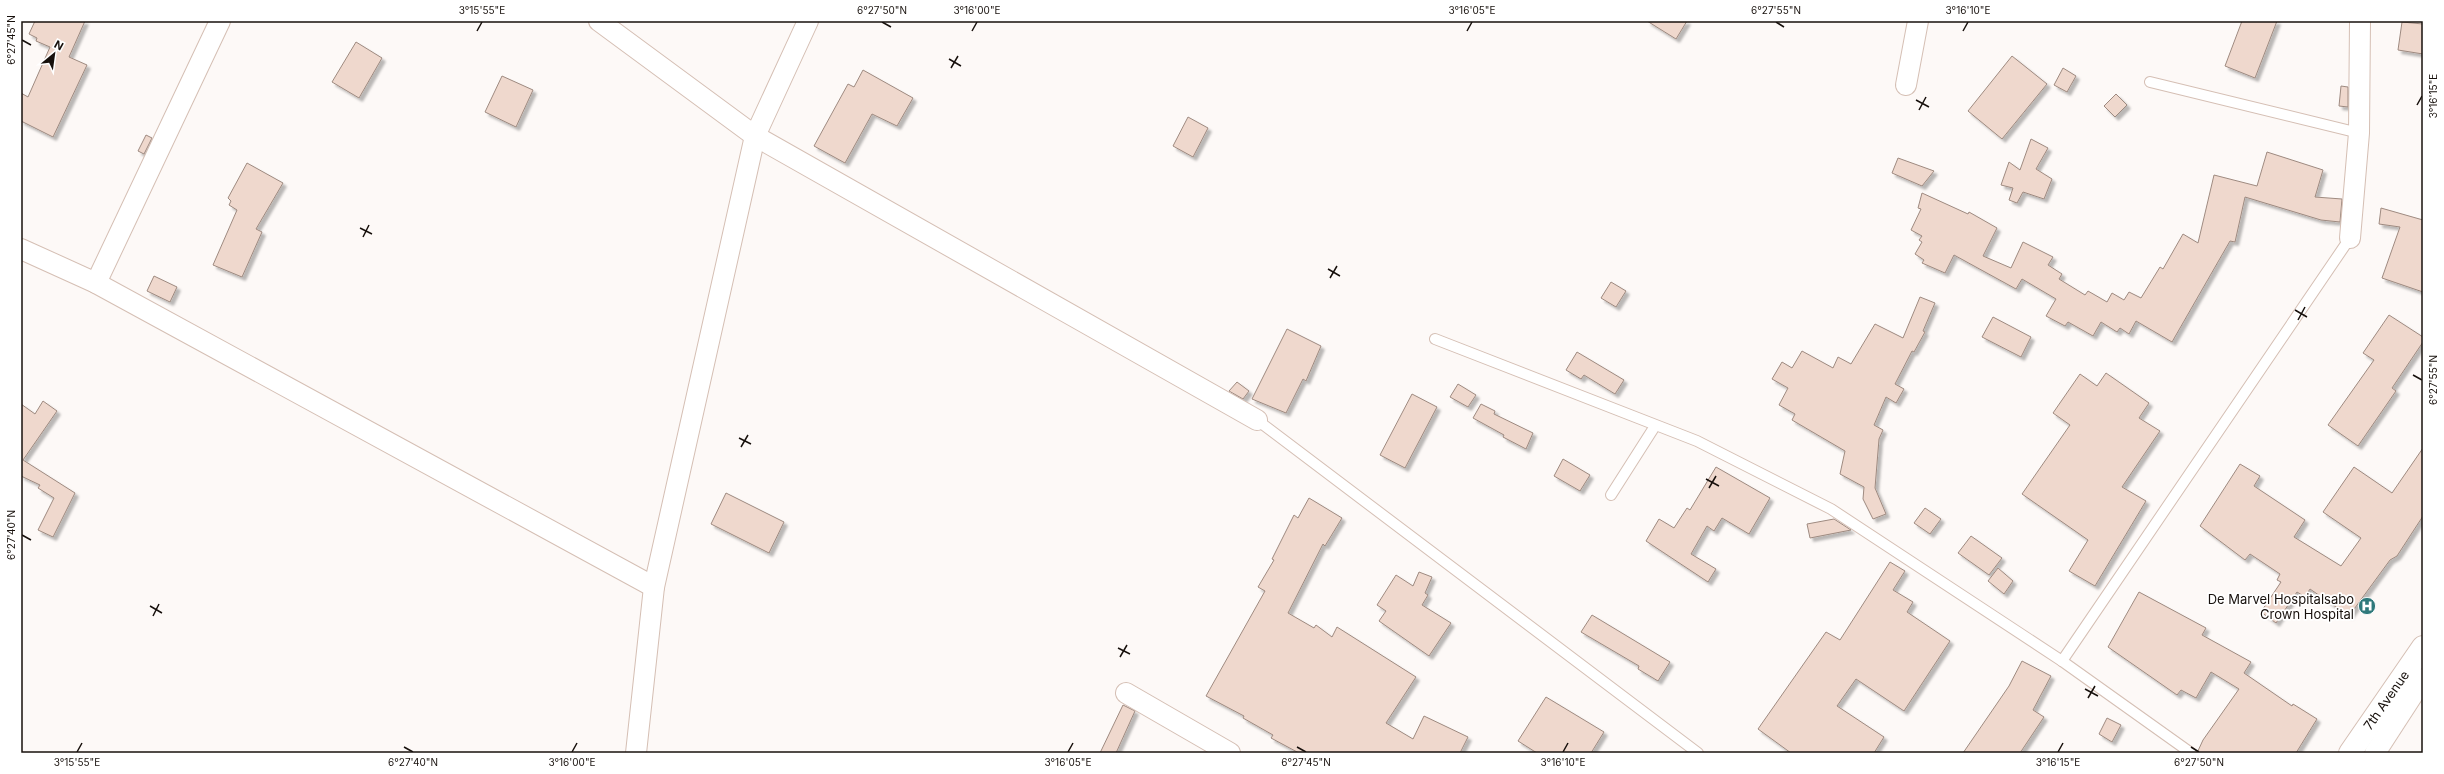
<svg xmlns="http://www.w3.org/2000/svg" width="2444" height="774" font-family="Inter,sans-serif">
<defs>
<filter id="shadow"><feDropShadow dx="3.5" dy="3.5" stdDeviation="1" flood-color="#0004"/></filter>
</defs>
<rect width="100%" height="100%" fill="#fdf9f7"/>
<g fill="#efd8cd" stroke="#9e8a80" filter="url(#shadow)">
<path d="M35,21H85L69,57L87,65L53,137L21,121V93L28,97L50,47L36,41L37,38L29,34Z"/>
<path d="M1647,21H1687L1676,39Z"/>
<path d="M2242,21H2277L2255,78L2225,66Z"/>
<path d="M2402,22L2423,24V54L2398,50Z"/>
<path d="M356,42L382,58L359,98L332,82Z"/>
<path d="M2012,56L2047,84L2002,139L1968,111Z"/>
<path d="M2063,68L2076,76L2067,92L2054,85Z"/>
<path d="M863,70L913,98L897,126L872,114L845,163L814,146L848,84L854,87Z"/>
<path d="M502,76L533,90L516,127L485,112Z"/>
<path d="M2341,86L2348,87V107L2339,106Z"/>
<path d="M2116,94L2127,105L2115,117L2104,106Z"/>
<path d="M1188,117L1208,128L1193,157L1173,146Z"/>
<path d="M146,135L152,138L144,154L138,151Z"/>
<path d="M2031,139L2048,148L2036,169L2052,179L2044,199L2023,192L2017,203L2009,200L2013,188L2001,185L2009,162L2020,170Z"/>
<path d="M2267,152L2323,170L2315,197L2342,199L2340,222L2321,220L2245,197L2235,242L2230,241L2172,342L2136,321L2129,334L2120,328L2117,332L2101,322L2093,336L2068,322L2065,326L2046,316L2056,299L2022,279L2016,289L1954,255L1945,273L1922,263L1924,260L1915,254L1922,242L1919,240L1922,236L1911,230L1921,209L1918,208L1922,193L1968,214L1969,212L1997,228L1983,256L2011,268L2023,242L2053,257L2048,265L2062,274L2059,279L2085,295L2088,291L2107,302L2112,293L2124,300L2129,292L2141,298L2160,267L2163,269L2183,234L2198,243L2214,175L2257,186Z"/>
<path d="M1898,158L1934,171L1922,186L1892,173Z"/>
<path d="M247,163L283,183L256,229L262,232L242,277L213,265L237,210L229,205L231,201L228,198Z"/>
<path d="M2381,208L2423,220V292L2382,278L2400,227L2379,224Z"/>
<path d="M154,276L177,287L170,302L147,291Z"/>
<path d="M1611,282L1626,291L1616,307L1601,298Z"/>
<path d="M1920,297L1935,303L1923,331L1925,332L1914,352L1912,351L1895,384L1904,389L1896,403L1886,397L1874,425L1883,430L1879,439L1875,488L1886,514L1873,519L1863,499L1864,487L1840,474L1845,451L1792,420L1795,414L1779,405L1788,388L1772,379L1782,362L1792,368L1802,351L1833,368L1838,357L1851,364L1875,324L1903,338Z"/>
<path d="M2389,315L2423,337V342L2392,388L2396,391L2358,446L2328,425L2374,360L2363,353Z"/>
<path d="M1993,317L2031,337L2021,357L1982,337Z"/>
<path d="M1287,329L1321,346L1306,381L1303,379L1286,413L1252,399Z"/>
<path d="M1577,352L1624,380L1615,394L1584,375L1581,379L1566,370Z"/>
<path d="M2106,373L2149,403L2139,418L2160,431L2122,487L2146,501L2095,586L2069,571L2088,540L2022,494L2070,425L2053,413L2080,374L2097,386Z"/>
<path d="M1237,382L1249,391L1243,399L1229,391Z"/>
<path d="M1458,384L1476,395L1468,407L1450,397Z"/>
<path d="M1412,394L1437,407L1405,468L1380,455Z"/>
<path d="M43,401L57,411L23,460L75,493L53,537L38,530L54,498L38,488L40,485L21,476V404L35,414Z"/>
<path d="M1481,404L1495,411L1494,414L1533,433L1526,449L1503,437L1504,435L1473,418Z"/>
<path d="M2423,448V516L2397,556L2390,560L2349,616L2310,589L2305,597L2297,592L2276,623L2261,612L2281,582L2277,580L2280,574L2250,554L2245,560L2200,526L2240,464L2260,476L2254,486L2305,520L2294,537L2341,566L2361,538L2323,512L2354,467L2392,493Z"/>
<path d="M1563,459L1590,475L1580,491L1554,476Z"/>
<path d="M1716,467L1770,498L1749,534L1722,518L1714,531L1707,526L1691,554L1716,569L1708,582L1646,541L1659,519L1674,528L1687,508L1690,510Z"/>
<path d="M726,493L784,522L769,553L711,524Z"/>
<path d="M1309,498L1342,518L1325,546L1323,544L1288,613L1314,628L1316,625L1332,637L1337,627L1416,677L1386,723L1413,739L1424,716L1468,737L1460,753H1299L1271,738L1273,735L1243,718L1244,716L1206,696L1265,591L1258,587L1274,560L1272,559L1294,515L1298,518Z"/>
<path d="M1925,508L1941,519L1930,534L1914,523Z"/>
<path d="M1834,519L1851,530L1810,538L1807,524Z"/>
<path d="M1971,536L2002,558L1989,575L1958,553Z"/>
<path d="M1890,562L1905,571L1893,590L1913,602L1907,612L1950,641L1904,711L1856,679L1837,706L1884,737L1874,753H1791L1758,729L1826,632L1840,640Z"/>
<path d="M1998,568L2013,581L2004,594L1988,581Z"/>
<path d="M1419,572L1432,577L1425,593L1428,595L1422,605L1451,623L1429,656L1379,621L1386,611L1377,605L1396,575L1413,586Z"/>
<path d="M2139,592L2206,628L2202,635L2251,662L2244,673L2292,706L2293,704L2317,719L2296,753H2197L2203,740L2239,689L2211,672L2196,698L2181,690L2177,695L2108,647Z"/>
<path d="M1592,615L1670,662L1658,681L1638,669L1639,666L1581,632Z"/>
<path d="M2022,661L2051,676L2033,710L2044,717L2020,753H1963L2009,686Z"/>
<path d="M1546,697L1604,732L1591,753H1537L1518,741Z"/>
<path d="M1123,705L1135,711L1116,753H1100Z"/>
<path d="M2107,718L2121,725L2112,742L2099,734Z"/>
</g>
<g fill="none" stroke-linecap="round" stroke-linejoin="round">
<defs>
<g id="lane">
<path d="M2150,82L2359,133"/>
<path d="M1435,339L1697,441L1831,509L2062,661L2191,753"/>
<path d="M1257,420L1698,753"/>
<path d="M1611,495L1655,426"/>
<path d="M2062,661L2350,238"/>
</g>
<g id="street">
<path d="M599,21L755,136L1257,420"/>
<path d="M1906,85L1918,21"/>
<path d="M2350,238L2359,133L2360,21"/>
<path d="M21,249L96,283L654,587"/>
<path d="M96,283L220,21"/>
<path d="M1126,693L1230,753"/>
<path d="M636,753L654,587L755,136L808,21"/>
<path d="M2375,753L2423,679"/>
</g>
<path id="secondary" d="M2350,753L2423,647"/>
</defs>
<use href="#lane" stroke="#d5bfb4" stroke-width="12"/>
<use href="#street" stroke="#d5bfb4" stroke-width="22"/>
<use href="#secondary" stroke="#d5bfb4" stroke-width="24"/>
<use href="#lane" stroke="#fff" stroke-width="10"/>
<use href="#street" stroke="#fff" stroke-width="20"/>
<use href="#secondary" stroke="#fff" stroke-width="22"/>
</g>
<path fill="none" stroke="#17100c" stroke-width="1.5" d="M882,22L891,27M1776,22L1784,27M477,31L482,22M972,31L977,22M1467,31L1472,22M1963,31L1968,22M22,40L31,45M949,59L961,66M951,68L958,56M1916,100L1929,107M2417,105L2422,96M1919,110L1926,97M360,228L372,234M363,237L369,225M1328,269L1340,276M1330,278L1337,266M2295,310L2307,317M2298,320L2305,307M2413,375L2422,380M739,438L751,444M741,447L748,435M1706,479L1719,486M1709,488L1716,476M22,535L31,540M150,606L162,613M153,616L159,604M1118,648L1130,654M1120,657L1127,645M2085,689L2098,696M2088,698L2095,686M404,747L413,752M1297,747L1306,752M2191,747L2199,752M77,752L82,743M572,752L577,743M1068,752L1073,743M1563,752L1568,743M2058,752L2063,743"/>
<defs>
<symbol id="hospital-disc" viewBox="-11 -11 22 22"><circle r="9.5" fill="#2f797b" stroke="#fff"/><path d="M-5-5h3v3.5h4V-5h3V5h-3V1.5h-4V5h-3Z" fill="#fff"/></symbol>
</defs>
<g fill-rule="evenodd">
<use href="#hospital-disc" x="2357" y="596" width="20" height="20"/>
</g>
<g text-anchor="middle" stroke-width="3.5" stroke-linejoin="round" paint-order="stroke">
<g font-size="13" fill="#17100c" stroke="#fff" text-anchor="end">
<text x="2354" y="604">De Marvel Hospitalsabo<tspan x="2354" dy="15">Crown Hospital</tspan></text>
</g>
<g font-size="13" fill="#17100c" stroke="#fff">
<text transform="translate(2386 700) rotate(-55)" y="5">7th Avenue</text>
</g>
</g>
<rect width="2444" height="774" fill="none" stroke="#ffffff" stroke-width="44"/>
<g transform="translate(54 54) rotate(29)" stroke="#ffffff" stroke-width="3" paint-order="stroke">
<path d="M0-3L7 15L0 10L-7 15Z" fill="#17100c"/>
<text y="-6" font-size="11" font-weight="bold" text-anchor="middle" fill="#17100c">N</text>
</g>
<rect x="22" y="22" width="2400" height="730" fill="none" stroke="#17100c" stroke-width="1.5"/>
<g font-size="10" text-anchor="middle" fill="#17100c">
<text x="482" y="14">3°15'55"E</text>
<text x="882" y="14">6°27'50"N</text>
<text x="977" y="14">3°16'00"E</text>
<text x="1472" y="14">3°16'05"E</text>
<text x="1776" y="14">6°27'55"N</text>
<text x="1968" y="14">3°16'10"E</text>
<text transform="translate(11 40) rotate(-90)" y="4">6°27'45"N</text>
<text transform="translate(2433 96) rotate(-90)" y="4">3°16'15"E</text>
<text transform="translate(2433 380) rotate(-90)" y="4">6°27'55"N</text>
<text transform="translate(11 535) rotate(-90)" y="4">6°27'40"N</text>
<text x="77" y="766">3°15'55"E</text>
<text x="413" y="766">6°27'40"N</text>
<text x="572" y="766">3°16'00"E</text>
<text x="1068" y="766">3°16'05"E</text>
<text x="1306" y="766">6°27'45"N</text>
<text x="1563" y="766">3°16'10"E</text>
<text x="2058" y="766">3°16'15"E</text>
<text x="2199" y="766">6°27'50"N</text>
</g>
</svg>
